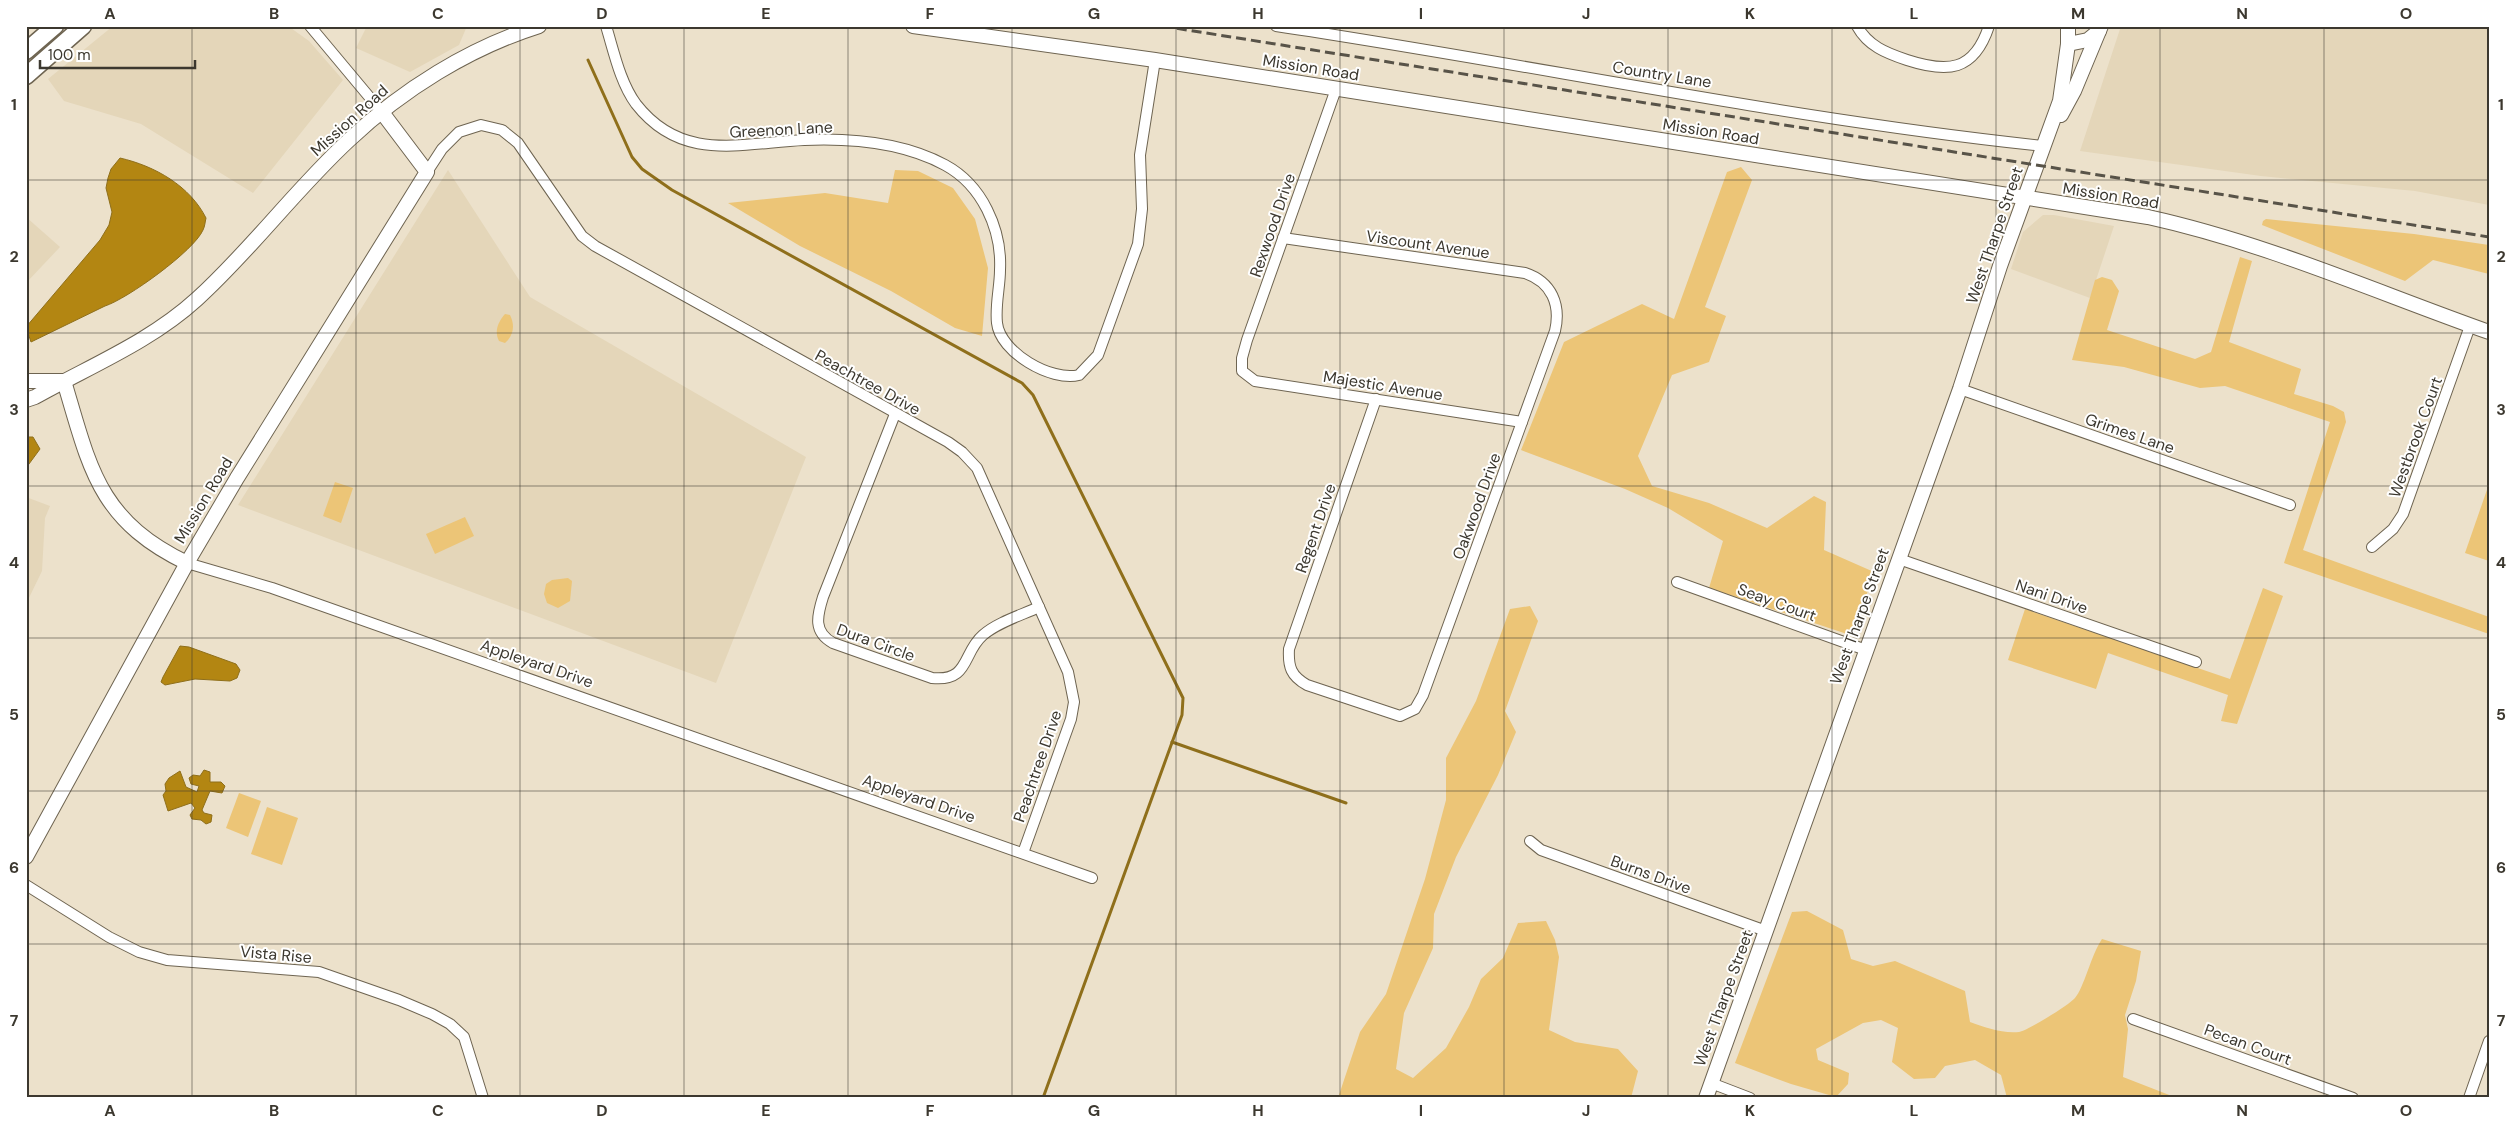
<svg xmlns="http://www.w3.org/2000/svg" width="2515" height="1124" font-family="'DM Sans',sans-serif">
<rect width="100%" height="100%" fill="#ece1cb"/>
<g fill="#e4d6b9">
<path d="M113,26H288L309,41L343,80L253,193L141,124L64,101L48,79Z"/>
<path d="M367,26H467L459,45L410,72L356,48Z"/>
<path d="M2121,26H2489V205L2415,191L2261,176L2080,151Z"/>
<path d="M448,170L530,297L806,457L716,683L238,505Z"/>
<path d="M2043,215H2054L2114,226L2090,298L2011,269L2023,232Z"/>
<path d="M26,217L60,247L26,283Z"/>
<path d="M26,497L50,506L45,518L42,571L26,604Z"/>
</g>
<g fill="#ecc577">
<path d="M1741,167L1752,180L1705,307L1726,316L1709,362L1672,375L1638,456L1652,486L1709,503L1767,528L1814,496L1826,502L1824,550L1874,572L1853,636L1709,588L1723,541L1668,508L1625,489L1521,450L1564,342L1642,304L1674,319L1727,172Z"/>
<path d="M895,170L918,171L953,188L975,219L988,268L982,336L955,328L891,291L800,246L728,203L825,193L888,203Z"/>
<path d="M2266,219L2414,234L2489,245V274L2433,260L2405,281L2262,225L2263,221Z"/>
<path d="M2240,257L2252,261L2229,342L2301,369L2294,394L2333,406L2344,412L2346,422L2303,550L2489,617V634L2284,563L2330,422L2225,386L2200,388L2124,367L2072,360L2095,280L2102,277L2112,280L2119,291L2107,330L2195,359L2211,352Z"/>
<path d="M505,314L510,315C515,325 514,335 505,343L499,341C494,331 498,322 505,314Z"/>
<path d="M335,482L353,488L341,523L323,516Z"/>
<path d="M2489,484V561L2465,553Z"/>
<path d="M465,517L474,536L435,554L426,534Z"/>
<path d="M568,578L572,581L570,601L558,608L547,603L544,594L546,584L552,580Z"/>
<path d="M2263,588L2283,596L2237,724L2221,721L2228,695L2108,653L2096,689L2008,660L2025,609L2230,679Z"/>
<path d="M1530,606L1538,621L1505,711L1516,732L1498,775L1456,857L1434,914L1433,948L1404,1013L1396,1069L1413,1078L1446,1048L1469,1007L1481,979L1503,958L1518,923L1546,921L1555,940L1559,957L1549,1030L1575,1042L1618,1049L1638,1071L1631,1098H1338L1360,1032L1386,994L1425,879L1446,800V758L1476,701L1510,609Z"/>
<path d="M239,793L261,801L248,837L226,828Z"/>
<path d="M267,807L298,818L282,865L251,854Z"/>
<path d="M1807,911L1843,930L1851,959L1873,966L1895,961L1965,991L1970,1022C1984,1027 2003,1034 2019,1032C2027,1031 2069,1005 2075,998C2084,988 2091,955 2102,939L2141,951L2136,981L2125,1015L2128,1029L2123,1077L2177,1098H2007L2001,1075L1975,1060L1945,1066L1935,1078L1914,1079L1892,1062L1898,1028L1881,1020L1863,1023L1816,1049L1818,1060L1849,1073L1848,1084L1836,1097L1791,1084L1735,1063L1792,912Z"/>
</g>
<g fill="#b38612" stroke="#8f6f1b">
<path d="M120,158C155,166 190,186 206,218C205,222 205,226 203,230C194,251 127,299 105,306L31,342L26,327L100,240L109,225L112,212L106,188L108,178L111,169Z"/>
<path d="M26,437H33L40,449L26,468Z"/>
<path d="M180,646L189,647L236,664L240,670L237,678L230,681L195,679L165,685L161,682L163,677Z"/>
<path d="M204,770L210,772V782H221L225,786L222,793L210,791L202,810L204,813L212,815L211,822L206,824L201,820L192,819L190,815L195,808L191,803L168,811L163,795L166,791L165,784L169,778L180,771L186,787L197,792L199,786L191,784L189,778L193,775L200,776Z"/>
</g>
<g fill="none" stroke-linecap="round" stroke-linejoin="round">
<g stroke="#8f6f1b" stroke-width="3">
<path d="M588,60L632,157L642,169L672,190L1022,383L1033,395L1183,698L1182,715L1043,1098"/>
<path d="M1172,742L1346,803"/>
</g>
<defs>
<g id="street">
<path d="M310,26L381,111"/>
<path d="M606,26C614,52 620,82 636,104C682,163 741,143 804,140C850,138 904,143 945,165C982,185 1002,229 1000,270C1000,287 995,305 997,323C1000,352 1051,382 1079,375L1098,355L1138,244L1142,209L1140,155L1155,60"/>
<path d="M1276,26C1532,64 1786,119 2044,146"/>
<path d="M1857,26C1868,46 1886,53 1907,60C1947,73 1974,72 1989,26"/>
<path d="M1336,89L1247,340L1242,358V371L1255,381L1522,422"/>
<path d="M427,172L442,149L459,132L481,125L502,130L518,143L582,236L595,246L948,442L962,452L977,468L1068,672L1074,702L1071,719L1023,853"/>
<path d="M1283,238L1525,273C1552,282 1561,305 1555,331L1423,695L1415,709L1400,716L1307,685C1291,676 1288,667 1289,649L1376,399"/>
<path d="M1960,389L2290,505"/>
<path d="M895,414L823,597C817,616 813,632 833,643L932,678C970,682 962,653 983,635C998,622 1022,615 1039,607"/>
<path d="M2372,547L2393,529L2403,514L2470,326"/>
<path d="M1899,559L2196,662"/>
<path d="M187,563L272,588L1092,878"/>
<path d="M1677,582L1866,650"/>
<path d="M1530,841L1541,850L1766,931"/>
<path d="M26,885L109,937L139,952L167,960L319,972L399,1000L432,1014L450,1024L464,1037L483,1098"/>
<path d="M2133,1019L2353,1098"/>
<path d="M1711,1083L1750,1098"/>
<path d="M2469,1098L2489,1041"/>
</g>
<g id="secondary">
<path d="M913,26L1155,60L2148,217C2266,243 2376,292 2489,332"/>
<path d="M2068,44L2088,40L2099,31"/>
<path d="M2061,115L2074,91L2101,26"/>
<path d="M26,381H64"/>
<path d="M64,381C90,468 98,520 187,563"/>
<path d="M26,400L35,397C90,366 150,342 197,299C251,250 295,190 349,140C402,90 469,48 539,26"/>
<path d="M26,857L187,563L237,478L427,172L381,111"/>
<path d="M1706,1098L1960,389L2000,266L2060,101L2068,44V26"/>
</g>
<g id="primary">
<path d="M26,51L55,26"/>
<path d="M26,76L83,26"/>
</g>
</defs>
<use href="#street" stroke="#6e6451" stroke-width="12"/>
<use href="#secondary" stroke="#6e6451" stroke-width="16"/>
<use href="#primary" stroke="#6e6451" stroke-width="19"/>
<use href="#street" stroke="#fff" stroke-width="10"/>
<use href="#secondary" stroke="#fff" stroke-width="14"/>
<use href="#primary" stroke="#fff" stroke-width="16"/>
<path stroke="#585348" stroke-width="3" stroke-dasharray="10 5" stroke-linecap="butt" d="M1162,26L2489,237"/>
</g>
<path fill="none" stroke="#3c382f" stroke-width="1" stroke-opacity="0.55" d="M192,26V1098M356,26V1098M520,26V1098M684,26V1098M848,26V1098M1012,26V1098M1176,26V1098M1340,26V1098M1504,26V1098M1668,26V1098M1832,26V1098M1996,26V1098M2160,26V1098M2324,26V1098M26,180H2489M26,333H2489M26,486H2489M26,638H2489M26,791H2489M26,944H2489"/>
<g text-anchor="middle" stroke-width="4" stroke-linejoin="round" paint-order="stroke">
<g font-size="16" fill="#3c382f" stroke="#fff">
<text transform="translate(1311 67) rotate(9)" y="6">Mission Road</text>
<text transform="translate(1662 74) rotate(9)" y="6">Country Lane</text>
<text transform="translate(349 120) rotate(-42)" y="6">Mission Road</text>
<text transform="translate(781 129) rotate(-3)" y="6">Greenon Lane</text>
<text transform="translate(1711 131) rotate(9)" y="6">Mission Road</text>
<text transform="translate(2111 195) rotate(9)" y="6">Mission Road</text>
<text transform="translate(1272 225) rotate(-71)" y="6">Rexwood Drive</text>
<text transform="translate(1994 235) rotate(-71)" y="6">West Tharpe Street</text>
<text transform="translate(1428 244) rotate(8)" y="6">Viscount Avenue</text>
<text transform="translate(868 382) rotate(29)" y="6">Peachtree Drive</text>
<text transform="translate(1383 385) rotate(9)" y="6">Majestic Avenue</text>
<text transform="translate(2130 433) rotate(19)" y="6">Grimes Lane</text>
<text transform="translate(2415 437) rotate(-70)" y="6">Westbrook Court</text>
<text transform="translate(203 500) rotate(-59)" y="6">Mission Road</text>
<text transform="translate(1476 506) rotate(-70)" y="6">Oakwood Drive</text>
<text transform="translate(1315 528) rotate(-71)" y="6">Regent Drive</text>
<text transform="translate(2052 596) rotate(19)" y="6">Nani Drive</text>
<text transform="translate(1777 602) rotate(20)" y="6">Seay Court</text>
<text transform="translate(1859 616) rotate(-70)" y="6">West Tharpe Street</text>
<text transform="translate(876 642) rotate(20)" y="6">Dura Circle</text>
<text transform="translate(537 663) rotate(19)" y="6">Appleyard Drive</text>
<text transform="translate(1037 766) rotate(-71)" y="6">Peachtree Drive</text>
<text transform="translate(919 798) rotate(19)" y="6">Appleyard Drive</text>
<text transform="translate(1651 874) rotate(20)" y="6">Burns Drive</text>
<text transform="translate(276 954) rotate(5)" y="6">Vista Rise</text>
<text transform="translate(1723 998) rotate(-70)" y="6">West Tharpe Street</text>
<text transform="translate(2248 1044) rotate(20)" y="6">Pecan Court</text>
</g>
</g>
<rect width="2515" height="1124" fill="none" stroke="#ffffff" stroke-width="55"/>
<path d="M40 60v8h155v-8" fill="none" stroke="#3c382f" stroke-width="2.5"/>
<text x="48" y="60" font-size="15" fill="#3c382f" stroke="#ffffff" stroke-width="4" paint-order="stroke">100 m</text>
<rect x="28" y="28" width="2460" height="1068" fill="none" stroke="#3c382f" stroke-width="2"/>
<g font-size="16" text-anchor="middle" font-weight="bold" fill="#3c382f">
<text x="110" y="19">A</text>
<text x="274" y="19">B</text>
<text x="438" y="19">C</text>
<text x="602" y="19">D</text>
<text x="766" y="19">E</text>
<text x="930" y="19">F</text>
<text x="1094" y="19">G</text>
<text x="1258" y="19">H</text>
<text x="1421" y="19">I</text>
<text x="1586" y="19">J</text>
<text x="1750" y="19">K</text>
<text x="1914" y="19">L</text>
<text x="2078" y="19">M</text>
<text x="2242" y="19">N</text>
<text x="2406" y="19">O</text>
<text x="14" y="110">1</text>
<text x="2501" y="110">1</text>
<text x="14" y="262">2</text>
<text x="2501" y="262">2</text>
<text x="14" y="415">3</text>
<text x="2501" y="415">3</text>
<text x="14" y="568">4</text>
<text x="2501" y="568">4</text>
<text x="14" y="720">5</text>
<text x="2501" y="720">5</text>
<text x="14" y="873">6</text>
<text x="2501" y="873">6</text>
<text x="14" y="1026">7</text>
<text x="2501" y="1026">7</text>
<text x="110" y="1116">A</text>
<text x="274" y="1116">B</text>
<text x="438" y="1116">C</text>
<text x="602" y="1116">D</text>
<text x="766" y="1116">E</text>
<text x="930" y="1116">F</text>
<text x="1094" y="1116">G</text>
<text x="1258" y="1116">H</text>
<text x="1421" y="1116">I</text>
<text x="1586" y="1116">J</text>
<text x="1750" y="1116">K</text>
<text x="1914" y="1116">L</text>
<text x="2078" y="1116">M</text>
<text x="2242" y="1116">N</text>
<text x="2406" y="1116">O</text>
</g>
</svg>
